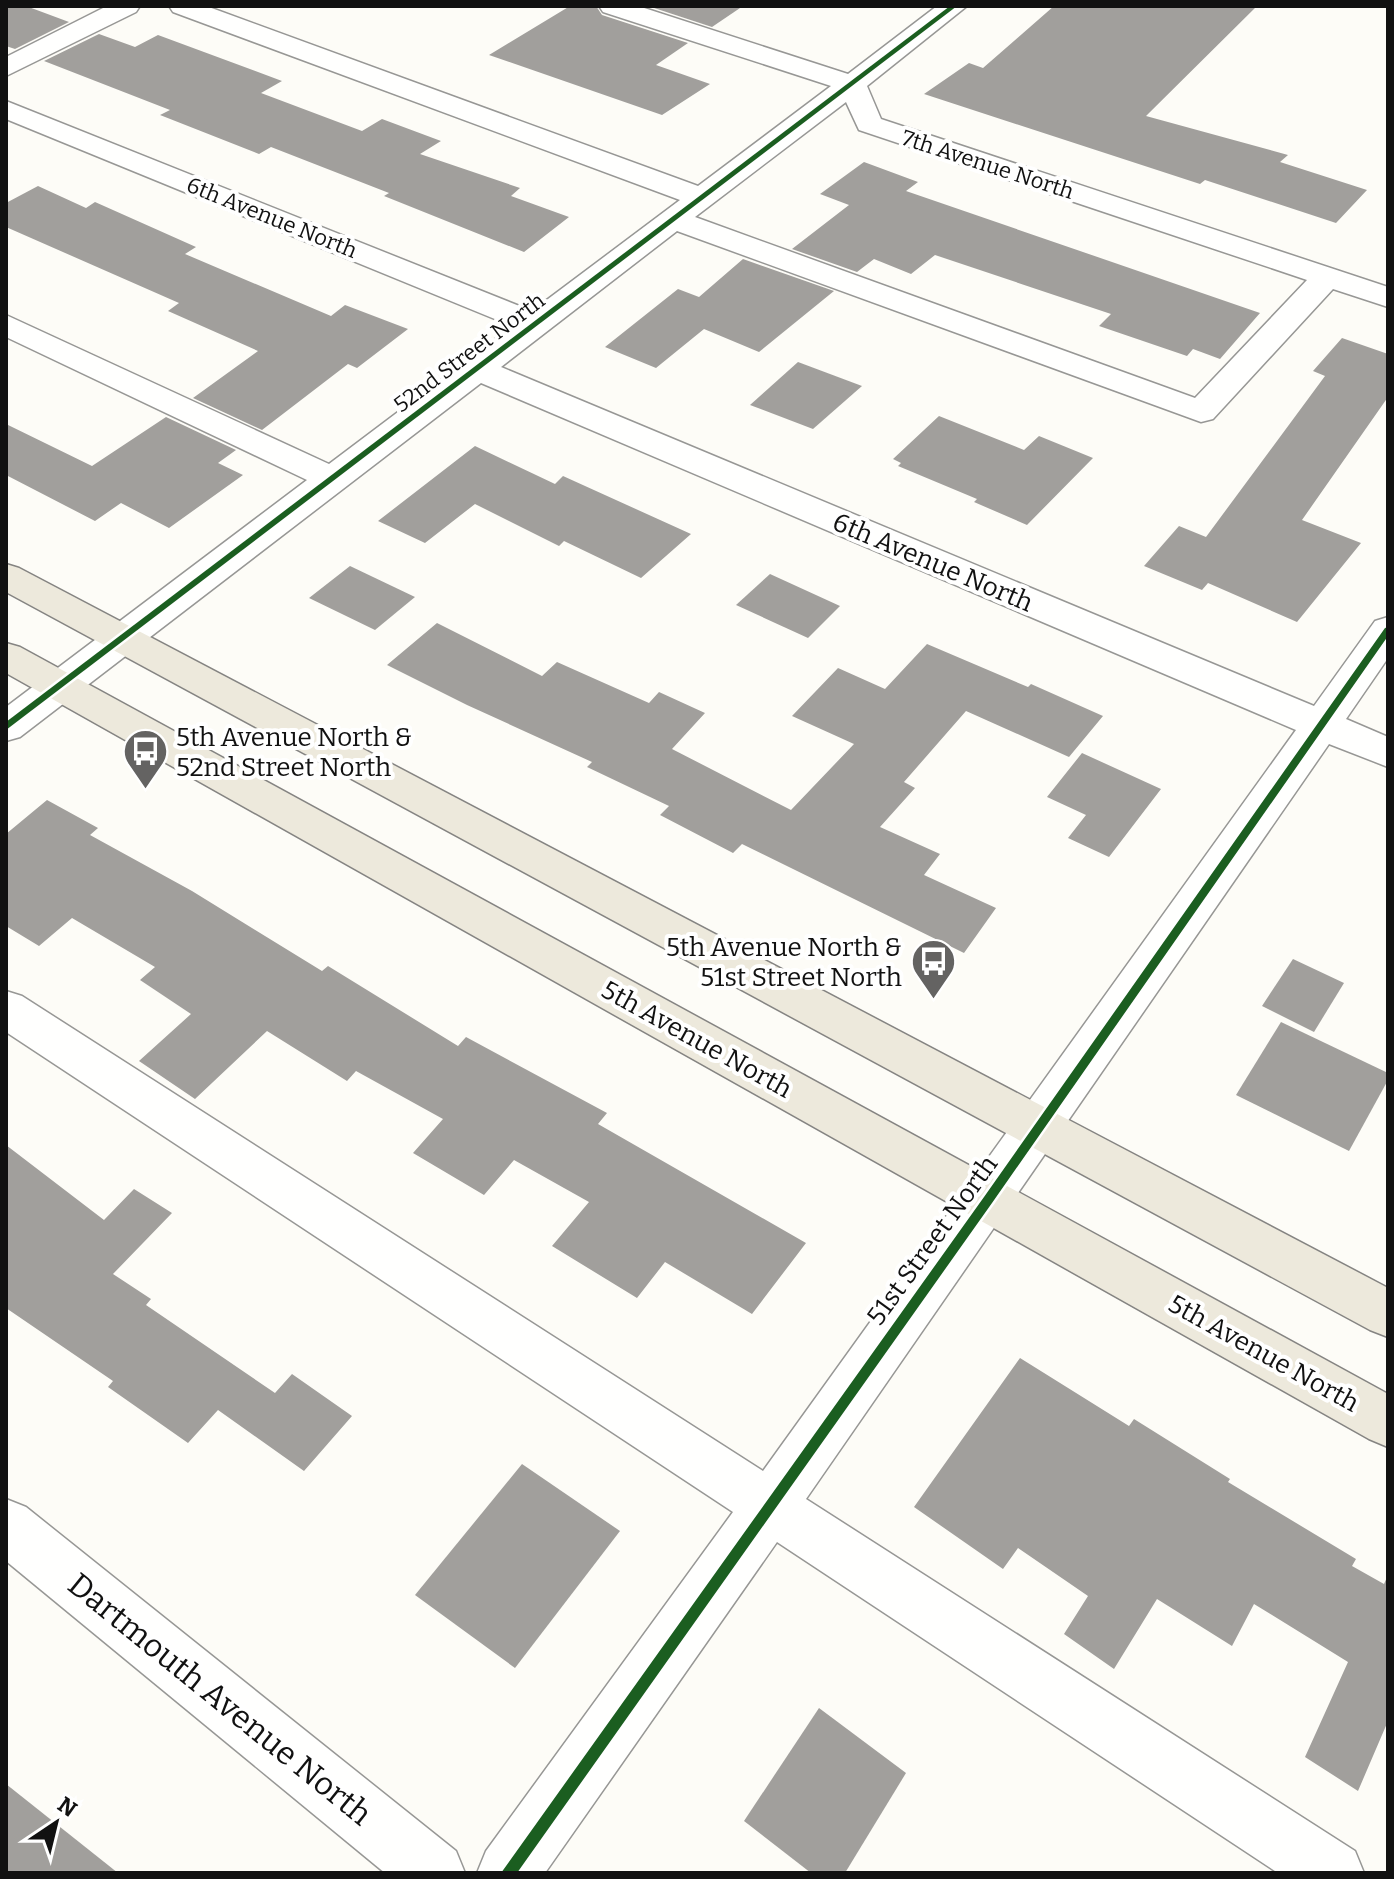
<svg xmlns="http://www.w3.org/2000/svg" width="1394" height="1879" font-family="Bitter,serif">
<rect width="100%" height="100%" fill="#fdfcf7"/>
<g fill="#a19f9c">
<path d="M6,6H26L69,22L15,49L6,46Z"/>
<path d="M570,6H596L602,15L688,43L656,65L710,84L662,115L489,55Z"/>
<path d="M648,6H743L712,27Z"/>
<path d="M1054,6H1257L1146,116L1288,155L1280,162L1367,190L1336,223L1205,180L1200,184L924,94L969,63L983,68Z"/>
<path d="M99,34L135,47L158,35L282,81L261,93L362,131L382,119L441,141L420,154L520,188L511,196L569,217L524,252L384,196L389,193L271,147L259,154L160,115L170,110L44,61Z"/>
<path d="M864,162L918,182L906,191L1260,313L1220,359L1193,349L1187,356L1099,326L1111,314L935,255L911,274L874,259L857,272L792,249L849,205L820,194Z"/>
<path d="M38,186L86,208L95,202L196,247L185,254L331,316L345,305L408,329L357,368L348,364L262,430L193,398L258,351L168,311L179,303L6,227V203Z"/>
<path d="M743,259L834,291L759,352L704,329L656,368L605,347L678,289L699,297Z"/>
<path d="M1342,338L1388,354V397L1302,520L1361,543L1297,622L1208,583L1202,590L1144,566L1179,526L1206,537L1325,376L1313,371Z"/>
<path d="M798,362L862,386L813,429L750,405Z"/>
<path d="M939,416L1024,450L1039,436L1093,458L1027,525L974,502L977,499L898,466L901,463L893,459Z"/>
<path d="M166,417L236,450L218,463L243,475L169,528L121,503L95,521L6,475V424L92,466Z"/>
<path d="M475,446L555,484L563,476L691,534L641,578L564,541L559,546L475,504L425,543L378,521Z"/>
<path d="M350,566L415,597L375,630L309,598Z"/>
<path d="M770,574L840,606L808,638L736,605Z"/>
<path d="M437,623L542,676L557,662L649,703L659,692L705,713L672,749L791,810L854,744L792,716L838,668L885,689L927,644L1028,687L1031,684L1103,716L1069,757L966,711L904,782L915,788L880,827L940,854L924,875L996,908L964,953L742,844L733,853L660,815L669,806L587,767L592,762L467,705L387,665Z"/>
<path d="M1082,753L1161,789L1109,857L1068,838L1086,815L1047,797Z"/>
<path d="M47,800L98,828L90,835L192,891L322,971L328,966L458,1046L466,1037L607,1113L598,1124L806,1243L752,1314L665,1262L637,1298L552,1246L589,1202L514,1160L484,1195L413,1153L443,1119L356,1071L347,1081L267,1031L195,1099L139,1061L191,1014L140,980L155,967L72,918L39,946L6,926V834Z"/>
<path d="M1293,959L1344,983L1314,1032L1262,1006Z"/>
<path d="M1281,1022L1388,1073V1080L1349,1151L1236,1095Z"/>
<path d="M6,1145L104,1220L134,1189L172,1213L113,1274L151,1299L146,1305L275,1393L292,1374L352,1416L304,1471L218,1410L188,1443L108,1387L113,1381L6,1308Z"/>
<path d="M1020,1358L1129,1426L1134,1419L1230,1479L1228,1482L1356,1559L1352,1566L1384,1584L1388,1575V1721L1358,1791L1305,1757L1348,1662L1254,1604L1232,1646L1157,1599L1114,1669L1064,1634L1088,1596L1018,1548L1003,1569L914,1507Z"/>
<path d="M522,1464L620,1531L515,1668L415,1595Z"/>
<path d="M819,1708L906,1773L845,1873H811L744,1821Z"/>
<path d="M6,1784L118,1873H6Z"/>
</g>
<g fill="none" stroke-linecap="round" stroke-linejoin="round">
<defs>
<g id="minor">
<path d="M107,6H140L136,12L6,76V57Z"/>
<path d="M169,6H206L698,186L831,86L603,12L599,6H638L848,74L937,6H967L867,86L881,119L1388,287V307L1333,289L1213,419L1201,422L677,231L501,367L1314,706L1375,621L1388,617V658L1346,719L1388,737V767L1329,744L806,1499L1355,1851L1364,1873H1278L777,1542L545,1873H477L486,1851L733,1512L6,1032V991L22,996L763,1471L1296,730L481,383L20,737L6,741V707L307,480L6,337V315L329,464L512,326L6,119V101L532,311L680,200L173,12ZM846,102L859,130L1307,280L1195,398L695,217Z"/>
<path d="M6,1499L26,1507L456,1851L465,1873H385L6,1561Z"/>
</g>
<g id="major">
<path d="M6,564L19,568L1388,1288V1337L1370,1330L6,592Z"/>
<path d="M6,643L20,647L1388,1394V1447L1369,1439L6,673Z"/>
</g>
</defs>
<use href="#minor" stroke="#979795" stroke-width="3"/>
<use href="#major" stroke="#858482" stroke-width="3"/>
<use href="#minor" fill="#fffffe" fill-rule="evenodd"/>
<use href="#major" fill="#ede9dc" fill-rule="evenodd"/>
<defs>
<g id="cycleway">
<path d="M950,6H957L6,730V722Z"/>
<path d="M1388,627V636L992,1203L517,1873H501L984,1197L1385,628Z"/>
</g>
</defs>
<use href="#cycleway" stroke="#fff" stroke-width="5"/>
<use href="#cycleway" fill="#1b5e20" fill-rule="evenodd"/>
</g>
<defs>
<symbol id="bus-pin" viewBox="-11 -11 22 30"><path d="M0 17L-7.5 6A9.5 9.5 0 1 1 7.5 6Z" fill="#646362" stroke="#fff"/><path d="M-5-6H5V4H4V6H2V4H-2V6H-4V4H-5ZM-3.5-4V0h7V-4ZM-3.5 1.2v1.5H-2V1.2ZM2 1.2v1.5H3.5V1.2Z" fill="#fff"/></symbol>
</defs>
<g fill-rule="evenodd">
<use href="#bus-pin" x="120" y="726" width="51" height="69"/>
<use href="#bus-pin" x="908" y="936" width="51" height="69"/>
</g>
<g text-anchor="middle" stroke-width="8" stroke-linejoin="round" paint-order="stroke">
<g font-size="22" fill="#111" stroke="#fff">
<text transform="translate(988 164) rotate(18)" y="8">7th Avenue North</text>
<text transform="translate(272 217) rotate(22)" y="8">6th Avenue North</text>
<text transform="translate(469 352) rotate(-37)" y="8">52nd Street North</text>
</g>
<g font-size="26" fill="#111" stroke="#fff">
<text transform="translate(933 562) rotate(23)" y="9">6th Avenue North</text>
<text transform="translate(697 1039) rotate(29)" y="9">5th Avenue North</text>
<text transform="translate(932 1240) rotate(-54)" y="9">51st Street North</text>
<text transform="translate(1264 1353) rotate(29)" y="9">5th Avenue North</text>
</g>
<g font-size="26" fill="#111" stroke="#fff" text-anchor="start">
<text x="176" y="746">5th Avenue North &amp;<tspan x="176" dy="30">52nd Street North</tspan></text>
<text x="902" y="956" text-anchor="end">5th Avenue North &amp;<tspan x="902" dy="30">51st Street North</tspan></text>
</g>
<g font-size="32" fill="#111" stroke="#fff">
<text transform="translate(220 1699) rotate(39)" y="11">Dartmouth Avenue North</text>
</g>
</g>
<rect width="1394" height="1879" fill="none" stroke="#111111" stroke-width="16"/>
<g transform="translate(56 1823) rotate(35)" stroke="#ffffff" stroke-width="6" paint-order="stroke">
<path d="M0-6L14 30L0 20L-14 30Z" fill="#111111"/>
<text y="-12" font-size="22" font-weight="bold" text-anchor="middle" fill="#111111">N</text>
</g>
</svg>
